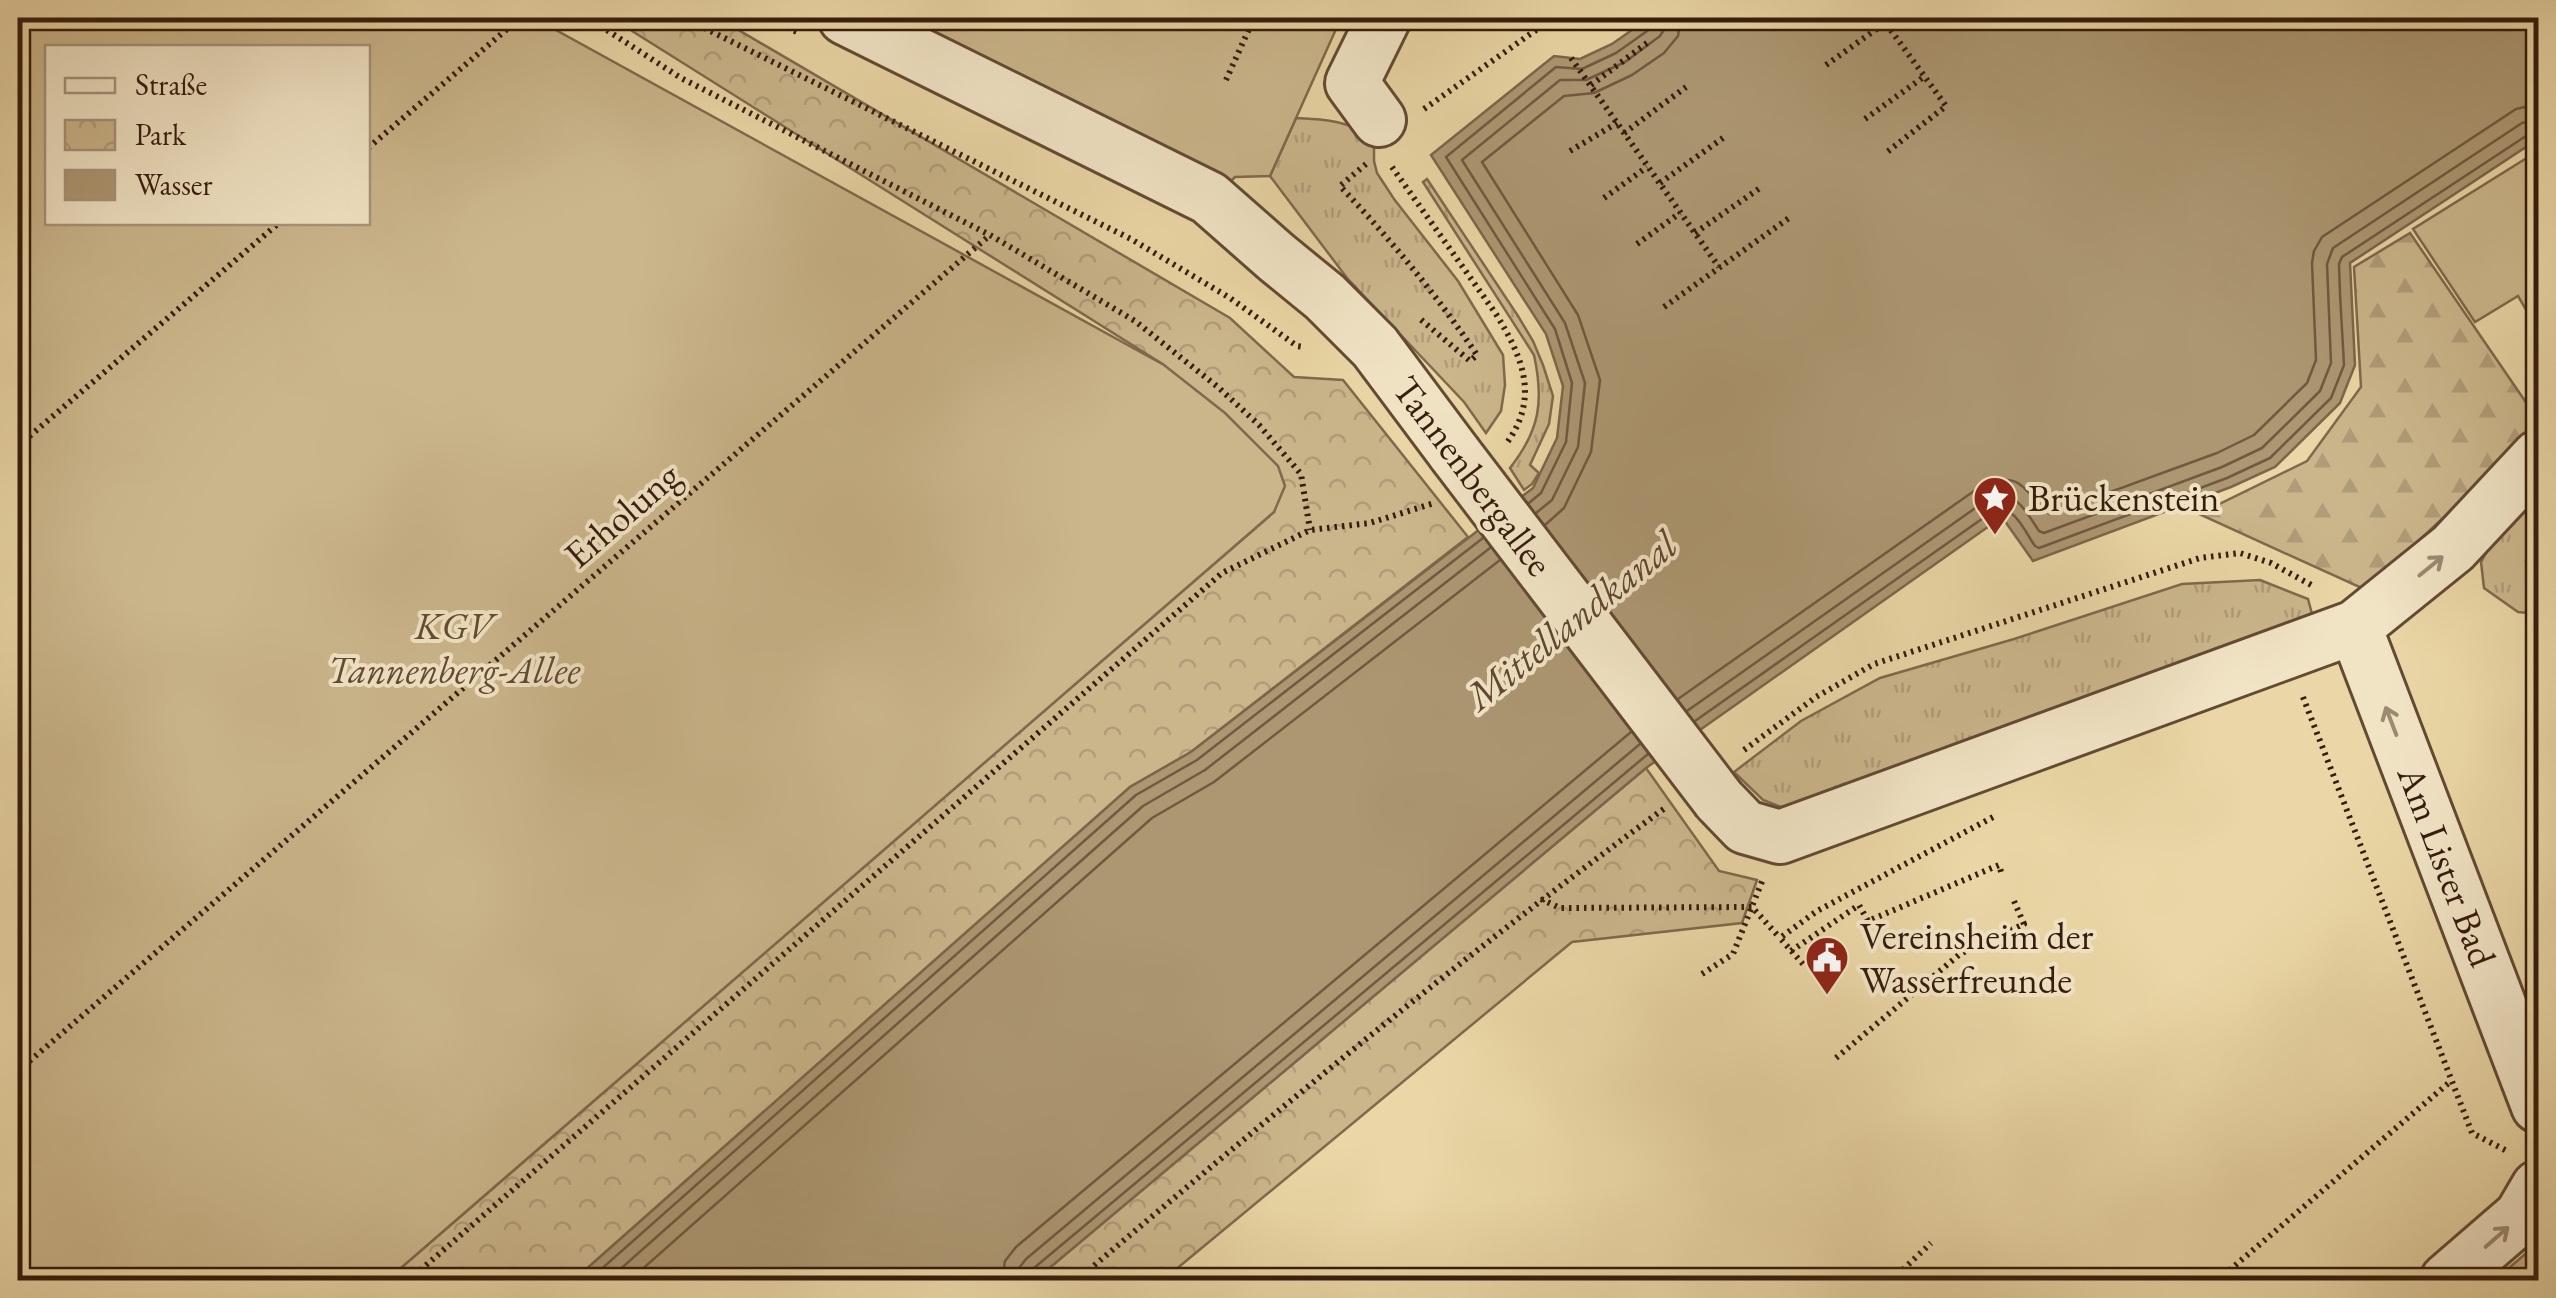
<svg xmlns="http://www.w3.org/2000/svg" width="2556" height="1298" font-family="'EB Garamond',serif">
<defs>
<pattern id="grass-tufts" width="24" height="20" patternUnits="userSpaceOnUse" patternTransform="scale(2.5)"><rect width="24" height="20" fill="#cbb68c"/><path d="M3 7l-1-3M5 7V3M7 7l1-3M15 17l-1-3M17 17v-4M19 17l1-3" fill="none" stroke="#af9c78"/></pattern>
<pattern id="forest-firs" width="22" height="20" patternUnits="userSpaceOnUse" patternTransform="scale(2.5)"><rect width="22" height="20" fill="#cbb68c"/><path d="M5 1l3.5 6h-7zM16 11l3.5 6h-7z" fill="#af9c78"/></pattern>
<pattern id="park-crowns" width="20" height="18" patternUnits="userSpaceOnUse" patternTransform="scale(2.5)"><rect width="20" height="18" fill="#cbb68c"/><path d="M2 6a3 3 0 1 1 6 0M12 15a3 3 0 1 1 6 0" fill="none" stroke="#af9c78"/></pattern>
</defs>
<rect width="100%" height="100%" fill="#ead6a6"/>
<filter id="stains"><feTurbulence type="fractalNoise" baseFrequency=".002" numOctaves="4"/><feColorMatrix values="0 0 0 0 .2 0 0 0 0 .09 0 0 0 0 .02 0 0 0 .5 -.17"/></filter>
<radialGradient id="worn" r=".72"><stop offset=".6" stop-color="#630" stop-opacity="0"/><stop offset="1" stop-color="#630" stop-opacity=".3"/></radialGradient>
<g fill="url(#grass-tufts)" stroke="#80694c" stroke-width="2.5">
<path d="M1296,118C1323,119 1354,121 1374,140V161L1377,173L1394,199L1458,281L1503,355L1505,385L1501,411L1486,433L1464,402L1347,278L1270,176Z"/>
<path d="M1427,179L1518,316L1533,341L1543,365L1553,396L1549,424L1530,465L1539,473L1532,484L1524,490L1510,468C1540,430 1544,401 1534,355L1423,182Z"/>
<path d="M2538,492V614L2518,612L2484,588L2481,562L2497,533Z"/>
<path d="M2260,580L2308,599L2312,614L1791,811L1763,800L1734,772L1801,721L1880,678L2014,639L2182,584Z"/>
</g>
<path fill="url(#forest-firs)" stroke="#80694c" stroke-width="2.5" d="M2410,233L2538,420V429L2366,590L2199,514L2307,461L2361,387L2354,267Z"/>
<g fill="url(#park-crowns)" stroke="#80694c" stroke-width="2.5">
<path d="M628,18H718L1230,318L1294,377L1343,380L1468,537L1191,752L1130,787L574,1280H387L1274,512L1164,365L632,31Z"/>
<path d="M1646,768L1719,871L1757,880L1742,923L1572,942L1163,1280H1035Z"/>
</g>
<g fill="#cbb68c" stroke="#80694c" stroke-width="2.5" fill-rule="evenodd">
<path d="M18,18H534L1164,365L1225,413L1278,466L1285,486L1274,512L387,1280H18ZM48,48H368V222H48Z"/>
<path d="M890,18H1341L1270,176L1235,177L1225,187Z"/>
<path d="M2538,151V330L2518,296L2475,322L2413,229Z"/>
<path d="M2538,1243V1280H2495Z"/>
</g>
<path fill="#ac9772" stroke="#7c664a" stroke-width="2.5" d="M1649,18H1998L2003,23L2011,18H2538V139L2350,263L2355,365L2340,403L2275,467L2231,487L2033,561L2002,517L1646,768L1035,1280H574L1130,787L1191,752L1533,488L1557,438L1563,386L1546,334L1431,155L1554,56L1580,59L1612,44Z"/>
<g fill="none" stroke-linecap="round" stroke-linejoin="round">
<g stroke="#705a40" stroke-width="2.5">
<path d="M1529,503L1541,493L1566,442L1572,383L1555,329L1446,157L1556,67L1582,69L1616,53L1650,29L1653,18"/>
<path d="M1536,513L1552,500L1578,447L1585,383L1565,323L1462,160L1560,80H1586L1625,62L1660,36L1665,28L1666,18"/>
<path d="M1545,525L1564,508L1591,452L1600,380L1578,315L1482,162L1564,96L1594,93L1632,75L1664,53L1678,36L1681,18"/>
<path d="M1678,699L1984,484C2026,469 2025,497 2050,514L2217,453L2254,435L2307,383L2316,360L2312,263L2314,251L2322,237L2516,109L2538,104"/>
<path d="M1687,711L1991,497C2017,490 2026,512 2039,531L2044,533L2222,467L2262,448L2320,391L2331,363L2327,264L2333,248L2522,123L2538,119"/>
<path d="M1695,721L1996,509C2015,506 2025,532 2035,546L2039,548L2227,478L2270,458L2331,398L2344,365L2340,294L2339,264L2342,257L2529,134L2538,132"/>
<path d="M589,1280L1136,795L1197,760L1483,538"/>
<path d="M608,1280L1143,806L1205,770L1490,548"/>
<path d="M630,1280L1152,818L1214,782L1500,560"/>
<path d="M1002,1280L1005,1261L1016,1247L1631,732"/>
<path d="M1017,1280L1019,1268L1026,1259L1640,744"/>
<path d="M1029,1280L1034,1268L1648,754"/>
</g>
<defs>
<g id="minor">
<path d="M845,18L1209,198L1276,257L1325,297L1375,347L1455,454"/>
<path d="M1379,120L1352,83L1384,18"/>
<path d="M2355,627L2538,1106"/>
<path d="M1719,800L1745,827L1780,837L2355,627L2453,548L2538,457"/>
<path d="M2447,1280L2521,1216L2538,1187"/>
</g>
</defs>
<use href="#minor" stroke="#624a33" stroke-width="58"/>
<g stroke="#351c0d" stroke-width="6" stroke-dasharray="2.5 5" stroke-linecap="butt">
<path d="M588,18L681,78L990,235L1135,321L1219,388L1259,425L1301,474L1310,530"/>
<path d="M684,18L1131,239L1230,298L1297,346L1304,347"/>
<path d="M767,18L797,32"/>
<path d="M1060,18H1061"/>
<path d="M1882,18L1946,106L1887,152"/>
<path d="M1571,58L1719,267"/>
<path d="M1826,65L1885,23"/>
<path d="M1226,80L1254,18"/>
<path d="M1591,85L1651,40"/>
<path d="M1424,109L1553,18"/>
<path d="M1865,119L1925,76"/>
<path d="M1624,133L1686,87"/>
<path d="M368,148L520,18"/>
<path d="M1570,151L1617,123"/>
<path d="M1366,164L1340,186C1390,239 1436,294 1477,355L1470,361L1419,318"/>
<path d="M1392,167L1496,314C1523,358 1540,398 1506,444"/>
<path d="M1660,183L1723,138"/>
<path d="M1604,198L1647,167"/>
<path d="M1695,233L1760,188"/>
<path d="M1637,244L1680,213"/>
<path d="M1664,307L1789,218"/>
<path d="M18,446L280,222"/>
<path d="M2303,697L2472,1133L2507,1151"/>
<path d="M1744,750L1816,697L1874,664L2200,558L2240,553L2271,563L2315,587"/>
<path d="M1541,899L1560,908L1752,907L1780,938"/>
<path d="M1791,951L1859,905L1868,921L1999,865L2002,875"/>
<path d="M1803,964L1780,938L1817,911L1995,816"/>
<path d="M1702,974L1733,954L1763,879"/>
<path d="M1836,1058L1960,954L2024,924L2014,901"/>
<path d="M18,1071L990,235"/>
<path d="M409,1280L1222,573L1310,530L1370,523L1434,503"/>
<path d="M1077,1280C1269,1117 1462,956 1665,808"/>
<path d="M1892,1280L1931,1243"/>
<path d="M2218,1280L2451,1081"/>
</g>
<use href="#minor" stroke="#f1e4c5" stroke-width="52"/>
<defs>
<path id="minor-bridge" d="M1455,454L1719,800"/>
</defs>
<use href="#minor-bridge" stroke="#624a33" stroke-width="58" stroke-linecap="butt"/>
<use href="#minor-bridge" stroke="#f1e4c5" stroke-width="52"/>
</g>
<defs><path id="oneway-shaft" d="M-6 0H5M1.5-3L5.5 0L1.5 3" fill="none" stroke-width="1.6" stroke-linecap="round" stroke-linejoin="round" transform="scale(2.5)"/></defs>
<g stroke="#9c8a72">
<use href="#oneway-shaft" transform="translate(2431 566) rotate(-39)"/>
<use href="#oneway-shaft" transform="translate(2391 721) rotate(-111)"/>
<use href="#oneway-shaft" transform="translate(2497 1237) rotate(-41)"/>
</g>
<defs>
<symbol id="sight-pin" viewBox="-11 -11 22 30"><path d="M0 17L-7.5 6A9.5 9.5 0 1 1 7.5 6Z" fill="#8f2418" stroke="#f1e4c5"/><path d="M0-6L1.8-2.2L6-1.7L2.9 1.2L3.7 5.4L0 3.3L-3.7 5.4L-2.9 1.2L-6-1.7L-1.8-2.2Z" fill="#fff"/></symbol>
<symbol id="civic-pin" viewBox="-11 -11 22 30"><path d="M0 17L-7.5 6A9.5 9.5 0 1 1 7.5 6Z" fill="#8f2418" stroke="#f1e4c5"/><path d="M-.6-6.5H3V-4.5H.6V-3L4-1V1h2V6H-6V1h2V-1L-.6-3ZM-1.2 2.5V6h2.4V2.5Z" fill="#fff"/></symbol>
</defs>
<g fill-rule="evenodd">
<use href="#sight-pin" x="1970" y="473" width="50" height="68"/>
<use href="#civic-pin" x="1802" y="933" width="50" height="68"/>
</g>
<g text-anchor="middle" stroke-width="8" stroke-linejoin="round" paint-order="stroke">
<g font-size="38" fill="#351c0d" stroke="#f1e4c5">
<text transform="translate(1473 476) rotate(53)" y="13">Tannenbergallee</text>
<text transform="translate(622 515) rotate(-41)" y="13">Erholung</text>
<text transform="translate(2447 866) rotate(69)" y="13">Am Lister Bad</text>
</g>
<g font-size="38" fill="#351c0d" stroke="#f1e4c5" text-anchor="start">
<text x="2028" y="511">Brückenstein</text>
<text x="1860" y="949">Vereinsheim der<tspan x="1860" dy="44">Wasserfreunde</tspan></text>
</g>
<g font-size="38" font-style="italic" fill="#624a33" stroke="#f1e4c5">
<text x="454" y="639">KGV<tspan x="454" dy="44">Tannenberg-Allee</tspan></text>
</g>
<g font-size="40" font-style="italic" fill="#5f4730" stroke="#f1e4c5">
<text transform="translate(1571 620) rotate(-39)" y="14">Mittellandkanal</text>
</g>
</g>
<rect width="2556" height="1298" fill="none" stroke="#ead6a6" stroke-width="60"/>
<rect x="20" y="20" width="2516" height="1258" fill="none" stroke="#351c0d" stroke-width="5"/>
<rect x="30" y="30" width="2496" height="1238" fill="none" stroke="#351c0d" stroke-width="2.5"/>
<rect x="45" y="45" width="325" height="180" fill="#f1e4c5" stroke="#a6947b" stroke-width="2.5"/>
<rect x="65" y="78" width="50" height="15" fill="#f1e4c5" stroke="#a6947b" stroke-width="2.5"/>
<text x="135" y="95" font-size="30" fill="#351c0d">Straße</text>
<rect x="65" y="120" width="50" height="30" fill="url(#park-crowns)" stroke="#a6947b" stroke-width="2.5"/>
<text x="135" y="145" font-size="30" fill="#351c0d">Park</text>
<rect x="65" y="170" width="50" height="30" fill="#ac9772" stroke="#a6947b" stroke-width="2.5"/>
<text x="135" y="195" font-size="30" fill="#351c0d">Wasser</text>
<rect width="100%" height="100%" filter="url(#stains)"/>
<rect width="100%" height="100%" fill="url(#worn)"/>
</svg>
